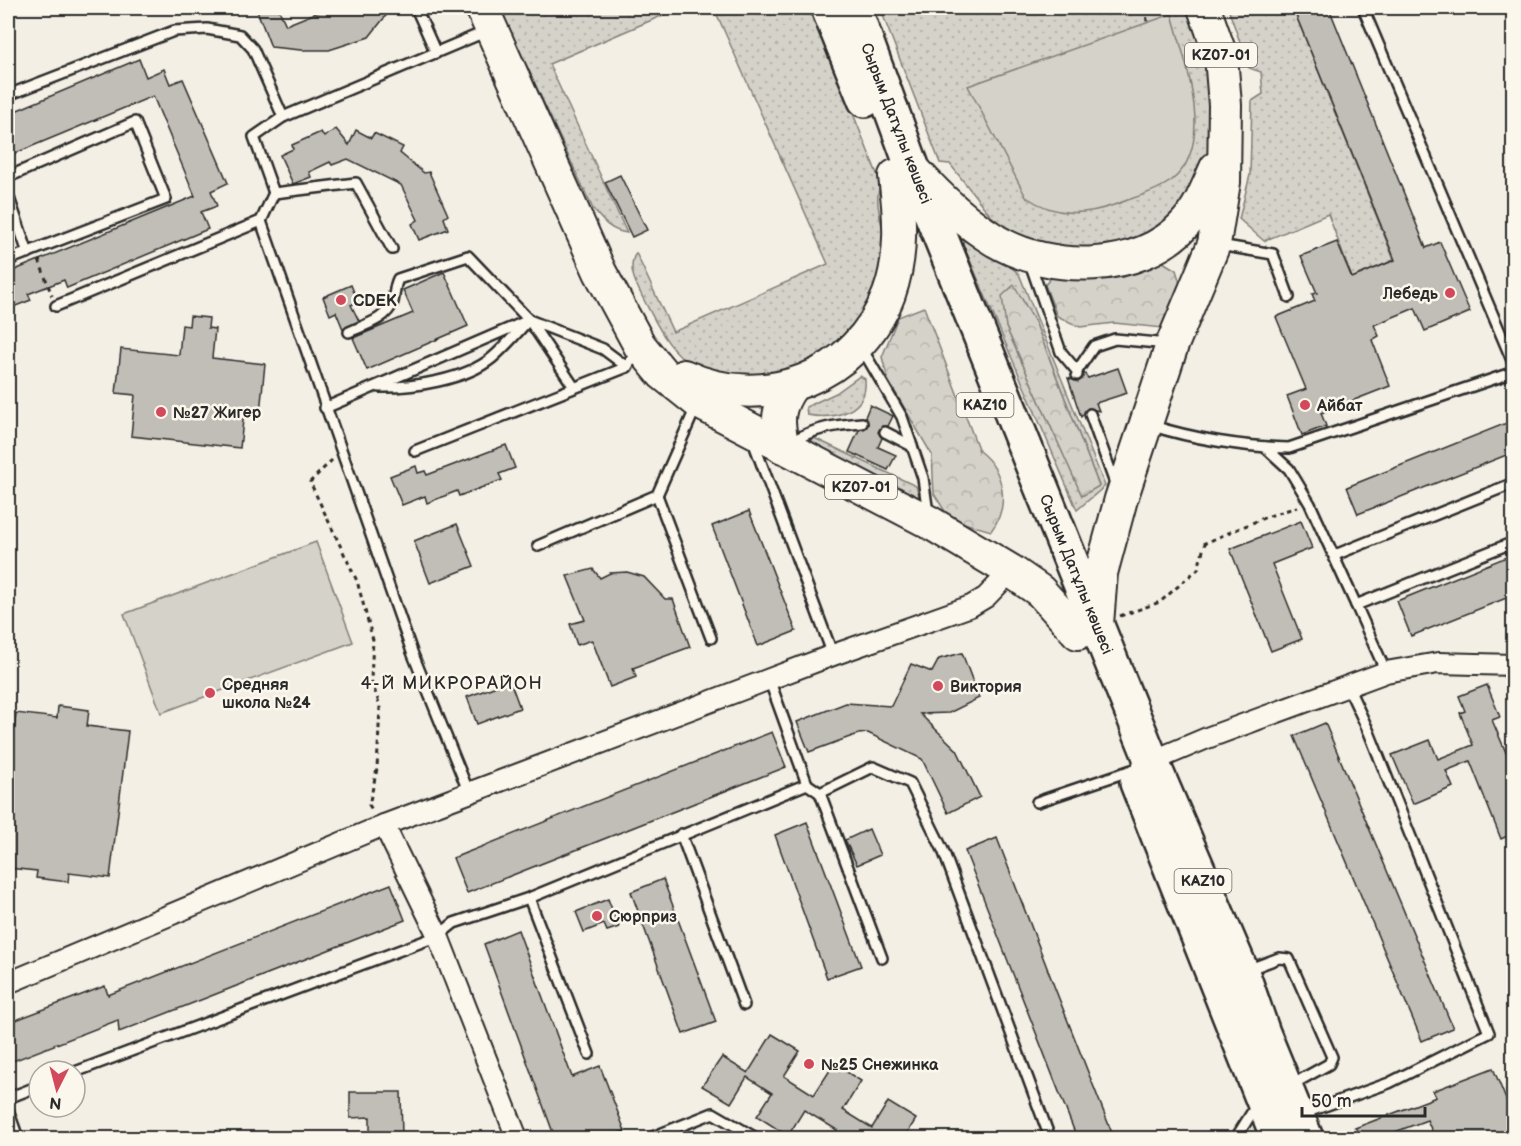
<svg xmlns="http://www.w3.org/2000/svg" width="1521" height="1146" font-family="'Balsamiq Sans',sans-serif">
<defs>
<pattern id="grass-dots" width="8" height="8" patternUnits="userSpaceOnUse" patternTransform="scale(1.5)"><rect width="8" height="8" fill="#d5d2c9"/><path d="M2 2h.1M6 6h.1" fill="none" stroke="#b7b4ad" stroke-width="1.8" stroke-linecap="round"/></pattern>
<pattern id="forest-crowns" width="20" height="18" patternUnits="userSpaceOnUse" patternTransform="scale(1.5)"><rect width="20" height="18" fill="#d5d2c9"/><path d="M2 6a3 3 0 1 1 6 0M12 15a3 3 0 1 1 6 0" fill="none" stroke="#b7b4ad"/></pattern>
</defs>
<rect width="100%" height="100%" fill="#f3efe4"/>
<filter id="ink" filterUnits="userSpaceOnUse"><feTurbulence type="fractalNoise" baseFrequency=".0167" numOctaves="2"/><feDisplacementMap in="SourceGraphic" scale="12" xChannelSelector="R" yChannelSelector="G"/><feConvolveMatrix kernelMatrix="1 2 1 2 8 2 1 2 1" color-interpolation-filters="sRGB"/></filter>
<g filter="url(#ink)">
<g fill="url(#grass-dots)" stroke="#807e7a" stroke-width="1.5" fill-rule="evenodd">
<path d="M500,8H680L549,64L627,233C610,231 603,221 593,209Z"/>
<path d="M714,8H811L881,184C873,199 882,221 884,237C888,296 847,347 795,368C763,381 714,381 685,360C666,345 655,321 644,300C637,286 626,268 636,253L673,332L828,264Z"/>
<path d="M880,8H1192L1211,63L1212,140L1206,170L1173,220L1122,247L1050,249L1015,236L990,215L950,164L940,163Z"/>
<path d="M1228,8H1293L1394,260L1352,278L1328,214L1264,241L1239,219L1250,175L1252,101L1263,94L1261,72L1249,68Z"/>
<path d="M971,233L1019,274L1105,486L1077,510L963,244L964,235ZM1014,285L1036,324L1099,486L1082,495L1006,327Z"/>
<path d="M860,376L865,379C868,412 835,420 807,415L806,407L836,393Z"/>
<path d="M814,438L916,486L919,495L915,499L805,441Z"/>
</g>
<g fill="url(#forest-crowns)" stroke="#807e7a" stroke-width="1.5">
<path d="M1163,262L1176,270L1181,286L1163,328L1114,323L1080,327L1057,316L1045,285L1052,276L1119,277Z"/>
<path d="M1014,285L1036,324L1099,486L1082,496L1006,327L1002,296Z"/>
<path d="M924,307L979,451C1005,471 1010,506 991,531L950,519L934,494L932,455L888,380L882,357L898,317Z"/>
</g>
<g fill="#d5d2c9" stroke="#807e7a" stroke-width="1.5">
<path d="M1172,14C1184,60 1217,144 1172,180C1156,192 1135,197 1117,204C1083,216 1056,217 1026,197L968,86Z"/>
<path d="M316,542L353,642L161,713L124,614Z"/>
</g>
<g fill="#c0beb6" stroke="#2b2b2b" stroke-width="1.5">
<path d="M256,8H278L286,25L328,8H392L369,37L329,50H301L271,47Z"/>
<path d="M1293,8H1329L1426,248L1440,242L1470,312L1425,331L1415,308L1374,325L1379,336L1372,340L1390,386L1321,413L1326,426L1302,435L1287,396L1306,389L1276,317L1315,301L1312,294L1317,293L1301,256L1337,242L1352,278L1395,260Z"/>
<path d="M139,59L146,77L164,69L170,84L183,79L228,183L211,191L217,206L201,212L208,229L67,288L64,280L28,294L31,300L8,309V279L12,277L10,272L195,196L153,96L11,155L8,147V114Z"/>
<path d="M336,129L349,145L356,130L371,138L374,133L403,147L400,153L424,173L429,172L448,215L444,218L448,229L419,240L412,224L418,220L401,185L348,159L332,165L330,162L309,172L311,177L293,184L280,155L293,149L292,145L321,132L324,137Z"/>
<path d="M620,175L647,230L632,237L605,182Z"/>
<path d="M444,272L468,326L367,370L353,338L413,313L403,290Z"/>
<path d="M351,285L358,302L351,305L359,321L343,329L336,312L330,315L323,297Z"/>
<path d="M190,316L209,318L208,328L215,329L212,358L265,364L260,412L244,411L240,448L131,436L135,395L116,393L121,349L179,355L182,325L189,326Z"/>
<path d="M1118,368L1127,393L1096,403L1099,411L1088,408L1081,417L1068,378L1078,382L1082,379L1084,373L1088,378Z"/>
<path d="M870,405L893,416L888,426H882L878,432L882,438L878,447L896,455L888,470L849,452L859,430L868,425L865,417Z"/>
<path d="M1514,420V452L1358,514L1347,487Z"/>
<path d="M506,445L515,468L499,474L502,480L459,496L457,491L427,503L425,496L402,505L390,476L416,466L418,473L425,471L427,475Z"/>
<path d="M749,511L796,631L758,646L712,526Z"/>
<path d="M1301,521L1312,548L1272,564L1302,639L1271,651L1230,549Z"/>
<path d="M457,524L474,566L430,583L414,541Z"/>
<path d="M1514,554V595L1411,636L1397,601Z"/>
<path d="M593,569L600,578L610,573L627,572L644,577L665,599H673L690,647L633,668L636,677L610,687L592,640L577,645L570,624L585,620L567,576Z"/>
<path d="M962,653L979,698L949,713L920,714L957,750L980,797L948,813L922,759L868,733L858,734L809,752L797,722L846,703L891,706L911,664L932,672L939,659Z"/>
<path d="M510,681L520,708L477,724L467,697Z"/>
<path d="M1487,685L1500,717L1492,720L1514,771V833L1501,839L1470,761L1446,771L1453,787L1413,804L1392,755L1430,740L1438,759L1473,745L1460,713L1465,711L1459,696Z"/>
<path d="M58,706L89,710L87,726L128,731L110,878L69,873L68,882L36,878L37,871L8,868V785L16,713L57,718Z"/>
<path d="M1325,723L1453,1028L1422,1041L1294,736Z"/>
<path d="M772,732L786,767L467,893L453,858Z"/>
<path d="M807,822L861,966L827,978L775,835Z"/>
<path d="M869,829L880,855L857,865L845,840Z"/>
<path d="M997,838L1056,991L1114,1138H1077L965,851Z"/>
<path d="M663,879L716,1022L683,1034L631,892Z"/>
<path d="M391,884L405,920L119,1032L118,1020L8,1063V1023L105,986L108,995Z"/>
<path d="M608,899L619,927L607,931L604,924L584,932L576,912Z"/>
<path d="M518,930L572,1077L600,1066L625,1131L604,1138H555L484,944Z"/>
<path d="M772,1034L800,1051L784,1076L814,1095L834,1064L861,1081L843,1110L872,1128L888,1102L916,1119L904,1138H832L837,1130L804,1110L788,1136L757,1116L772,1093L747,1077L731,1103L702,1086L722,1057L748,1073Z"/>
<path d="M1493,1068L1514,1119V1138H1435L1427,1120L1379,1138H1369L1355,1128L1436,1097L1433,1091Z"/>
<path d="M350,1092H401L402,1138H370V1117L350,1118Z"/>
</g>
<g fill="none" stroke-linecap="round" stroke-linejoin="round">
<defs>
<g id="service">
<path d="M416,8L436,53"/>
<path d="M1363,8L1514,365"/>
<path d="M8,95L174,31L207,29L240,35L253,49L283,117"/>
<path d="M8,177L135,122L166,199L8,260"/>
<path d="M8,195L28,253"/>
<path d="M261,221L412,652L469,793"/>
<path d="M1219,245L1273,254L1289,297"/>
<path d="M392,249L356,183L274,193L254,137L283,117L487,31"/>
<path d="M1030,263L1061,352L1077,371V375"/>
<path d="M56,306L261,221L274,193"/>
<path d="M349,332C364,325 386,320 393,302C395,294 394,287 398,279L468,256L529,320L574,387"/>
<path d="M861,347L902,417L912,446"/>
<path d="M1077,371L1094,346L1115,339L1168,344"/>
<path d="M379,387C412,388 465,380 492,358C504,348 514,336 525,324"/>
<path d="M325,408L529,320L603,349L627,367"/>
<path d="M1090,414L1116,486"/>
<path d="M1150,425C1193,439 1244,447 1289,448L1514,372"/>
<path d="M885,432L912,446L923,478L928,513"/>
<path d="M753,441L833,655"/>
<path d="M791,442C814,428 836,425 862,423"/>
<path d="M1265,447L1289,469L1310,504L1356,605"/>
<path d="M415,451L627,367L637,351"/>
<path d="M657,495L711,638"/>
<path d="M538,546L657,495L696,407"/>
<path d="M1335,555L1514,483"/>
<path d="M1506,664L1514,686"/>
<path d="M1386,672L1356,605L1514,542"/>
<path d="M807,784L820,793L882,958"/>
<path d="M820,793L873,767L910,783L943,850L1050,1138"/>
<path d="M1037,802L1132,770"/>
<path d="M681,834L744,1005"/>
<path d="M529,898L589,1054"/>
<path d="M1247,970L1279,958L1289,959L1332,1057L1329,1064L1291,1085"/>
<path d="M75,1072L438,936L454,923L529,898L807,784L769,679"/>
<path d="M8,1098L39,1086"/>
<path d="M8,1110L18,1138"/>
<path d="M1302,1114L1389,1083L1489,1033L1369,732L1348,687"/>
<path d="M650,1138L713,1113L756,1138"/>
<path d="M1236,1138L1256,1106"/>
</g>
<g id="minor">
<path d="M1143,765L1207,738L1386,672L1438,663L1514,665"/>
<path d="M384,825L438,936L517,1138"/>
<path d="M8,983L384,825L833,655L971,606L986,597L1011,571"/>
</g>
<g id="primary">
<path d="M482,8L600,272L640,346L663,374L698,402L929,522L1011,571L1040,591L1078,633"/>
<path d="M916,172C940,199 965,222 996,241C1051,273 1139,274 1185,224C1200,208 1207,188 1216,168"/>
<path d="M684,376C764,413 857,378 889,294C903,255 900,216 895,176"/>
<path d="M783,447C777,422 776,408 792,386"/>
<path d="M1097,624L1101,573L1121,499L1172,345L1214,244L1224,182L1225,105L1221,56L1204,8"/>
</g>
<g id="trunk">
<path d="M828,8L865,100"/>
<path d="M854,8L913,169L1152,762L1242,972L1263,1033L1306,1138"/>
<path d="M1137,783L1278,1138"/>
</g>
</defs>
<use href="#service" stroke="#2b2b2b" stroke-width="14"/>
<use href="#minor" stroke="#2b2b2b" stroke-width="24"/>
<use href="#primary" stroke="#2b2b2b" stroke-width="36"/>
<use href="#trunk" stroke="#2b2b2b" stroke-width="38"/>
<g stroke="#2b2b2b" stroke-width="3" stroke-dasharray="4.5 4.5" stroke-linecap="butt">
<path d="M1146,8L1147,23"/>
<path d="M39,260L52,296"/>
<path d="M332,460L310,482L357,581L373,640L371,680L380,706L377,769L369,805L373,811"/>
<path d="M1120,616L1160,602L1198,569L1205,543L1266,517L1297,507"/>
</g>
<use href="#service" stroke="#fbf7ec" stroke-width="9"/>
<use href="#minor" stroke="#fbf7ec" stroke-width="20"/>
<use href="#primary" stroke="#fbf7ec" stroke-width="32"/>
<use href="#trunk" stroke="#fbf7ec" stroke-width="33"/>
</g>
</g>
<g fill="#d1495b" stroke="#fbf7ec" stroke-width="2">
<circle cx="1450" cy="293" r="6"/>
<circle cx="341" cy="300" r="6"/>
<circle cx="1305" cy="405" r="6"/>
<circle cx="161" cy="412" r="6"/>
<circle cx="938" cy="686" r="6"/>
<circle cx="210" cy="693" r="6"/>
<circle cx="597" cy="916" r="6"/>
<circle cx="809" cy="1064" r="6"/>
</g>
<g text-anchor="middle" stroke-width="5" stroke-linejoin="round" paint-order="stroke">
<g fill="#fbf7ec" stroke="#696865" stroke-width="1.5">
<rect x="1185" y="43" width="72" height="24" rx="4.5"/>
<rect x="956.5" y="393" width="57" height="24" rx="4.5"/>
<rect x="825" y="475" width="72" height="24" rx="4.5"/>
<rect x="1174.5" y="869" width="57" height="24" rx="4.5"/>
</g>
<g font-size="15" font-weight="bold" fill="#2b2b2b">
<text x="1221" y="60">KZ07-01</text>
<text x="985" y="410">KAZ10</text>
<text x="861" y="492">KZ07-01</text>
<text x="1203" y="886">KAZ10</text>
</g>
<g font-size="16" fill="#2b2b2b" stroke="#fbf7ec">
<text transform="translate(897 123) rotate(69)" y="6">Сырым Датұлы көшесі</text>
<text transform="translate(1077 574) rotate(68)" y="6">Сырым Датұлы көшесі</text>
</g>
<g font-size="16" font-weight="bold" fill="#2b2b2b" stroke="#fbf7ec" text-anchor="start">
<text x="1438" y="299" text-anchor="end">Лебедь</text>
<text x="353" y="306">CDEK</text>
<text x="1317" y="411">Айбат</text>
<text x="173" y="418">№27 Жигер</text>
<text x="222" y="690">Средняя<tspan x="222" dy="18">школа №24</tspan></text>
<text x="950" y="692">Виктория</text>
<text x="609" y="922">Сюрприз</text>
<text x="821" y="1070">№25 Снежинка</text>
</g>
<g font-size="18" letter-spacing="1.5" fill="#2b2b2b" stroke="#fbf7ec">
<text x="452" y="689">4-Й МИКРОРАЙОН</text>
</g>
</g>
<rect width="1521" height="1146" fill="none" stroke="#fbf7ec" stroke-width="30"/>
<rect x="15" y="15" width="1491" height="1116" fill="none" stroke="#2b2b2b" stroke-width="2" filter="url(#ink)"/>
<g transform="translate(57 1089) rotate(186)"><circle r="28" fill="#fbf7ec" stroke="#a8a59f" stroke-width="1.5"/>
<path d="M0-4.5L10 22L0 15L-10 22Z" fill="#d1495b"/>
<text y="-9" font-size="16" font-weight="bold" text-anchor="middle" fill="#2b2b2b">N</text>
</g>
<path d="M1302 1107v9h123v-9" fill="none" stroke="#2b2b2b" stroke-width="3"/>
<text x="1311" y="1107" font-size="18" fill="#2b2b2b" stroke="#fbf7ec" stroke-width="4.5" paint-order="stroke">50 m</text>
</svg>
